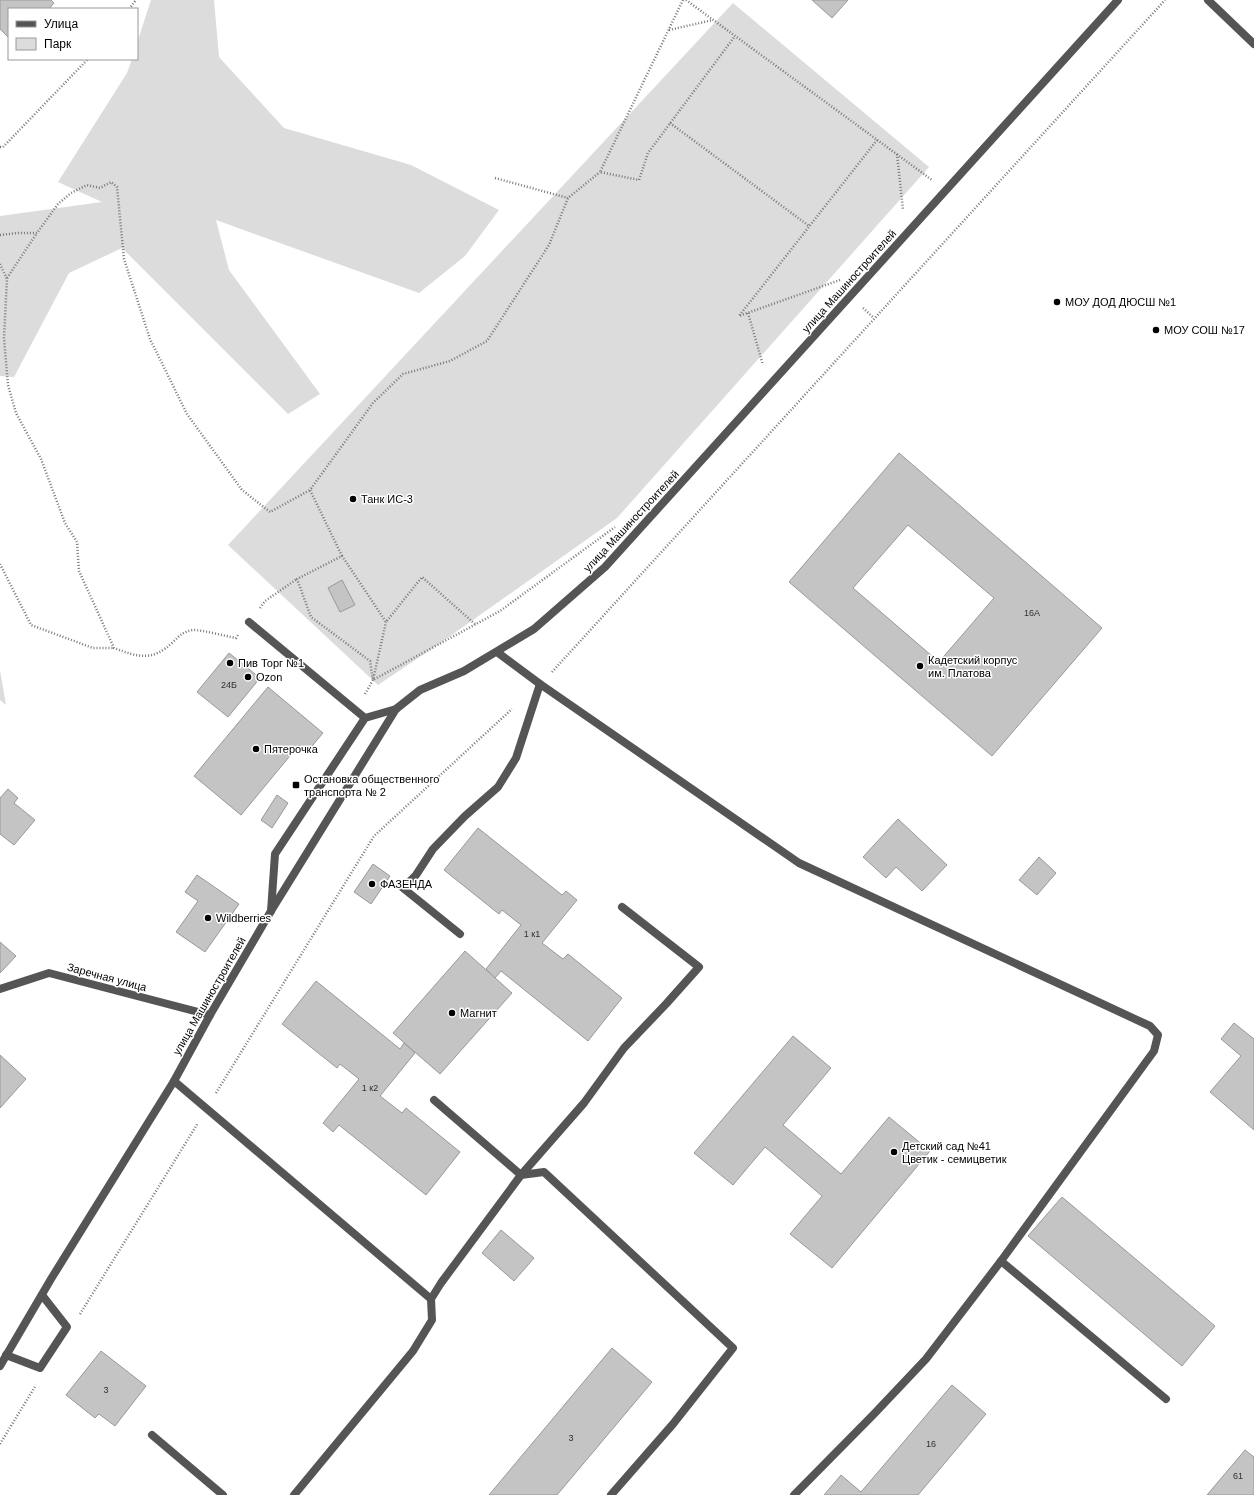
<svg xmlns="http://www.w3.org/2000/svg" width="1254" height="1495" font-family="Arial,sans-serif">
<rect width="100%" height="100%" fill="#fff"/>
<g fill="#dcdcdc">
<path d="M151,0H214L219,57L284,128L411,165L499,210L465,256L419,293L216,220L229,270L320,394L288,414L122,248L69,273L14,377L0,376V216L102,202L58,182L127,73L132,59H137V43Z"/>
<path d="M733,3L929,167L617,518L439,644L378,685L228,545Z"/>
<path d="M0,670L6,705L0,700Z"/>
</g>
<g fill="#c4c4c4" stroke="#999" fill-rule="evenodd">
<path d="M0,0H51L54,3L49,9H9V38L0,29Z"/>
<path d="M812,0H848L832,18Z"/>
<path d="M899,453L1102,628L992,756L789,582ZM908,525L994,598L939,662L853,588Z"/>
<path d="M342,580L355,605L340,612L328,588Z"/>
<path d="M229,653L260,678L228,717L197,692Z"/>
<path d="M268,687L323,733L307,752L299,745L241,815L194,776Z"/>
<path d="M8,789L18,798L14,803L35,820L14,845L0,834V798Z"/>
<path d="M277,795L288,803L272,828L261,820Z"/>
<path d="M898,819L947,865L922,891L896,867L886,878L863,857Z"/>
<path d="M478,828L562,895L566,891L577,900L542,943L563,959L568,954L622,998L588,1041L501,971L495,978L486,969L521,925L502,910L499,914L444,870Z"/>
<path d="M1039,857L1056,873L1037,895L1019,880Z"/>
<path d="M373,864L390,876L371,904L354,892Z"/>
<path d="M197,875L239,904L205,952L176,932L198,901L185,892Z"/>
<path d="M0,942L16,956L0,973Z"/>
<path d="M465,951L512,993L440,1074L393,1033Z"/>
<path d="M316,981L400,1049L404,1043L415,1053L380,1096L402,1113L406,1108L460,1152L426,1195L339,1125L333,1132L323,1123L359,1079L340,1064L337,1068L282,1024Z"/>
<path d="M1234,1023L1254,1039V1130L1210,1092L1241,1056L1221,1039Z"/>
<path d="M793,1036L831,1068L783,1125L841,1174L889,1117L930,1151L832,1268L790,1234L822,1196L765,1147L733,1185L694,1153Z"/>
<path d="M0,1055L26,1079L0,1108Z"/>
<path d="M1062,1197L1215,1326L1182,1366L1028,1236Z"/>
<path d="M501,1230L534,1258L514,1281L482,1253Z"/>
<path d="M612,1348L652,1382L557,1495H489Z"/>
<path d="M101,1351L146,1386L115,1426L99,1414L95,1418L66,1395Z"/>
<path d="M952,1385L986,1414L918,1495H824L841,1475L861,1492Z"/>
<path d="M1245,1450L1254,1457V1495H1207Z"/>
</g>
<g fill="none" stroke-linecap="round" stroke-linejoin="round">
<g stroke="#777" stroke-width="2.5" stroke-dasharray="1 2" stroke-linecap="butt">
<path d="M683,0L600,172L639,180L648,153L735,36"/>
<path d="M686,0L932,180"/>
<path d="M129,9L136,0"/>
<path d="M669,30L713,20"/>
<path d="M670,123L809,226"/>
<path d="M0,147H3L88,59"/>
<path d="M897,154L903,210"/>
<path d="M495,178L568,198"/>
<path d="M0,235L18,233H37L58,204L71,193L87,185L100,188L111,182L117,187L124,259L150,339L187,414L242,490L270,512L310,490"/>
<path d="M0,264L7,279L4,338L8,385L16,413L41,459L65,523L77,542L79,571L114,648C138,657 152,662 173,642C179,636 184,631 193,630C203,630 225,636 236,638L238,635"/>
<path d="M7,278L37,233"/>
<path d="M840,280L739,316L877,140"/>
<path d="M863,308L874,318"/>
<path d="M748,313L763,365"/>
<path d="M342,556L310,490L373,403L403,374L450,361L487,341L549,245L568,198L600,172"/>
<path d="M0,564L31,625L93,648H114"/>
<path d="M260,608L265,601L297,579"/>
<path d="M475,624L422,577L386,622L342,556L297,579L311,617L370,661L373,680L500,611L615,527"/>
<path d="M552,672L1165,0"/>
<path d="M365,694L373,680L386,622"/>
<path d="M216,1093L374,836L512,709"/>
<path d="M80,1314L198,1123"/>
<path d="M0,1444L36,1385"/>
</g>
<g stroke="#555" stroke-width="8">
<path d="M1208,0L1254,44"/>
<path d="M249,622L365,718"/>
<path d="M497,652L540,684L799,863L1150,1026L1158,1035L1154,1051L1001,1261L926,1359L873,1415L794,1495"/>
<path d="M271,911L275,854L365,718L396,709"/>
<path d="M460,934L403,888L416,875L433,849L465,816L498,787L516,758L540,684"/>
<path d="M174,1081L431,1299L441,1283L521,1175L544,1172L733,1348L673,1424L611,1495"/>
<path d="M434,1100L521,1175L584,1103L624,1048L666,1004L699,967L622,907"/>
<path d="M1001,1261L1166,1399"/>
<path d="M6,1355L40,1368L67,1327L42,1295"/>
<path d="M152,1435L223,1495"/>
<path d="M294,1495L413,1351L432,1320L431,1299"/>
</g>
<g stroke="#555" stroke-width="8">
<path d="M0,989L49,973L210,1015"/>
<path d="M0,1366L51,1279L174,1081L210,1015L271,911L396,709L420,690L464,671L534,629L605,567L1118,0"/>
</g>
</g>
<g fill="#000" stroke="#fff" stroke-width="1.5">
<circle cx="1057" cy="302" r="4"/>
<circle cx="1156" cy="330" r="4"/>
<circle cx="353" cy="499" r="4"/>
<circle cx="230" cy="663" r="4"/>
<circle cx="920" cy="666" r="4"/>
<circle cx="248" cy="677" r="4"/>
<circle cx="256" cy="749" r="4"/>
<rect x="292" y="781" width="8" height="8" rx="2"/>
<circle cx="372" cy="884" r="4"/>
<circle cx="208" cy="918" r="4"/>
<circle cx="452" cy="1013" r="4"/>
<circle cx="894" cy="1152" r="4"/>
</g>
<g text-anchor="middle" stroke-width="3" stroke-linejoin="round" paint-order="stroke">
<g font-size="9" fill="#313131">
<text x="1032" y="616">16А</text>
<text x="229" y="688">24Б</text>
<text x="532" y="937">1 к1</text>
<text x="370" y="1091">1 к2</text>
<text x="106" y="1393">3</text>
<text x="571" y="1441">3</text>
<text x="931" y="1447">16</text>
<text x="1238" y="1479">61</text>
</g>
<g font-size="11" fill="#000" stroke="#fff">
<text transform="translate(849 281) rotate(-48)" y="4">улица Машиностроителей</text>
<text transform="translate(631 521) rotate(-47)" y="4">улица Машиностроителей</text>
<text transform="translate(107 977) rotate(15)" y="4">Заречная улица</text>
<text transform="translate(209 996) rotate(-60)" y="4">улица Машиностроителей</text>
</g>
<g font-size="11" fill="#000" stroke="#fff" text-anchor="start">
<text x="1065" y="306">МОУ ДОД ДЮСШ №1</text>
<text x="1164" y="334">МОУ СОШ №17</text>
<text x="361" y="503">Танк ИС-3</text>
<text x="928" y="664">Кадетский корпус<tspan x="928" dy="13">им. Платова</tspan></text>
<text x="238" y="667">Пив Торг №1</text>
<text x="256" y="681">Ozon</text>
<text x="264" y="753">Пятерочка</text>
<text x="304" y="783">Остановка общественного<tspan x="304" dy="13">транспорта № 2</tspan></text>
<text x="380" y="888">ФАЗЕНДА</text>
<text x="216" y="922">Wildberries</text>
<text x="460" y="1017">Магнит</text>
<text x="902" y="1150">Детский сад №41<tspan x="902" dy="13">Цветик - семицветик</tspan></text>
</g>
</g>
<rect x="8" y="8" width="130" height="52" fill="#ffffff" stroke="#999999"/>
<rect x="16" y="21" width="20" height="6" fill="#555555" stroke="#999999"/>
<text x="44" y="28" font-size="12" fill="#000000">Улица</text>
<rect x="16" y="38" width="20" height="12" fill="#dcdcdc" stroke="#999999"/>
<text x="44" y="48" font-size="12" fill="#000000">Парк</text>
</svg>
